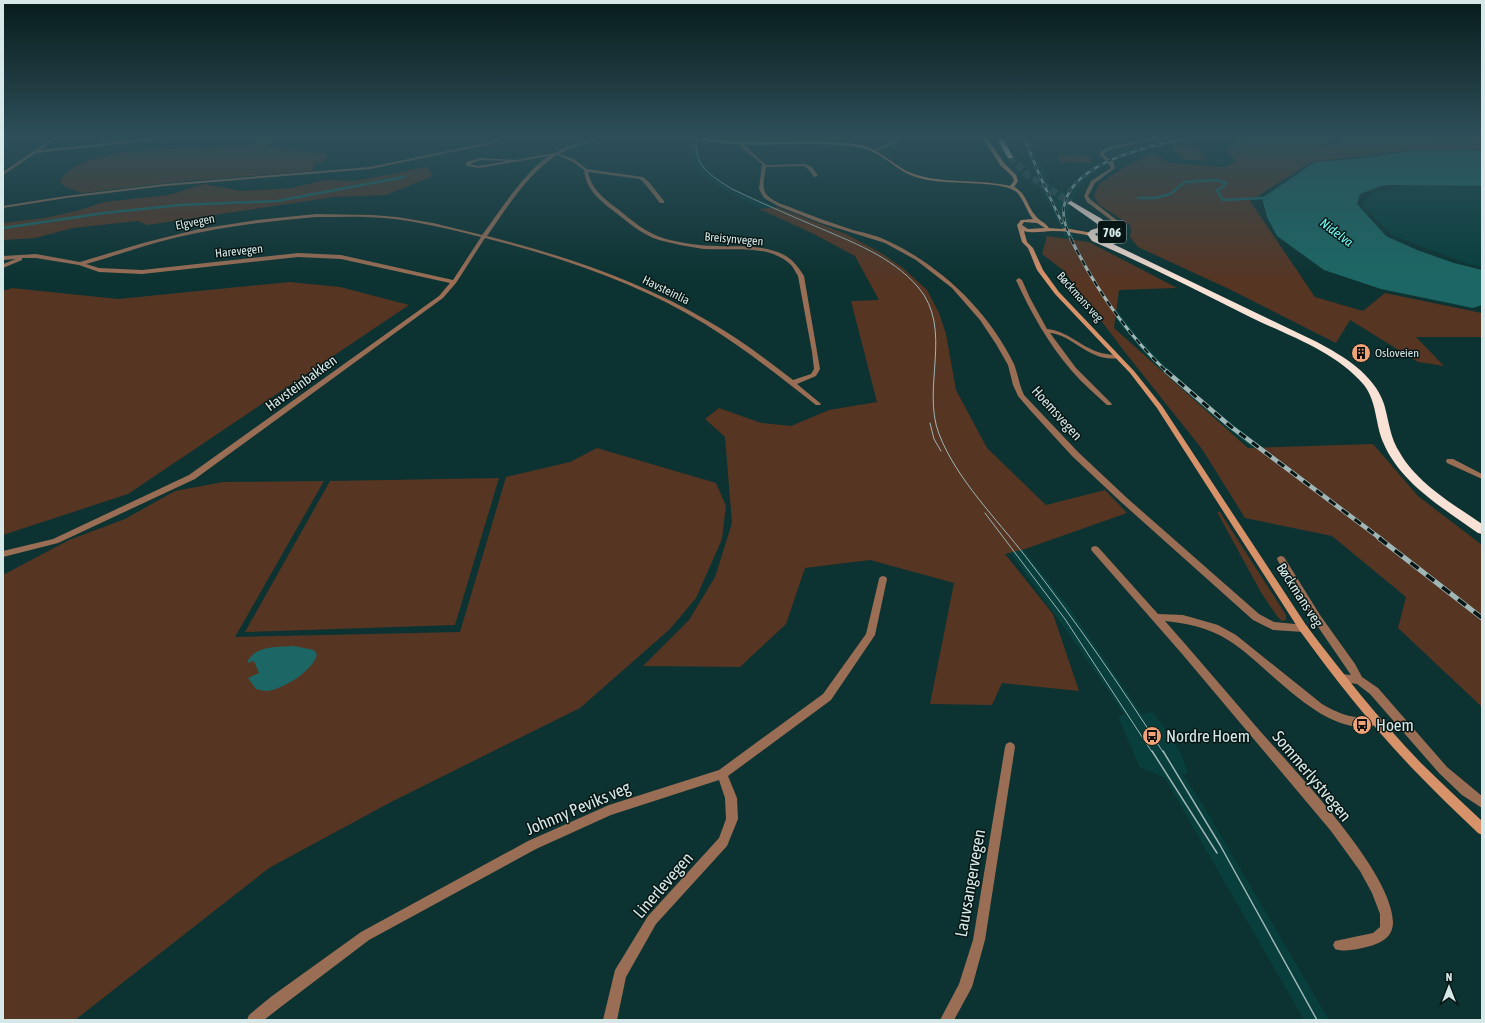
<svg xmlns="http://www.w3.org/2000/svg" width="1485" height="1023" font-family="'Asap Condensed',sans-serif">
<rect width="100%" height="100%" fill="#0c3231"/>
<g fill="#083e3c">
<path d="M691,137H701L697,143V148L700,160L707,170L720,180L734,189L868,248L906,272L923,289L937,314L940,334L937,384V411L945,439L968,478L1071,610L1142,714L1153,712L1180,751L1188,773L1183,775L1203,805L1329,1020H1304L1164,777L1140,768L1118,717L1124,714L1080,650L1009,551L947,470L930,440L923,412L926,315L919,301L909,287L901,277L890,268L862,252L753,204L727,191L708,180L696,168L690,157L689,148Z"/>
<path d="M1021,137H1030L1049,183L1064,192L1076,179L1092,168L1123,152L1156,142L1180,137H1210L1162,145L1130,154L1099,169L1081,184L1071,203L1069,212L1070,223L1074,239L1101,287L1113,305L1140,339L1164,364L1204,401L1260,445L1425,567H1413L1249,446L1191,398L1147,356L1110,313L1078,262L1037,182Z"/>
<path d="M1410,185L1482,189V267L1468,264L1392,235L1361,205L1374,192Z"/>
</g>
<g fill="#563523">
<path d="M259,137H276L267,147L328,154L324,162L316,163L312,171L175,182L82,193L64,186L60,182C69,160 109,155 129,151L252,145Z"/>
<path d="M1268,137H1324L1332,141L1325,144L1266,150L1324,146L1340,143L1343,138L1346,137L1465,140L1475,137H1482V149L1408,150L1311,162L1250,201L1315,297L1363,311L1385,293L1482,313V337H1416L1444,366L1418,362L1350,320L1336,343L1229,289L1138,247L1130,237L1131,230L1130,225L1098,204L1094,196L1099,184L1126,166L1153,153L1169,163L1225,167L1236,161L1230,155L1228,149L1231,147L1262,150L1242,148L1233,142L1238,140Z"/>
<path d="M1179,145L1197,146L1207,161L1182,159L1180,154L1173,151V147Z"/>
<path d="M1057,155L1089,156L1092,163L1060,162Z"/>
<path d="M427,167L433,176L386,195L334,197L147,225L138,221L73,228L35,238L3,240V223L44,218L77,211L104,202L169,195L204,184L242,191L292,188L325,180L354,181Z"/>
<path d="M777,207L846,234L881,253L903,268L927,290L939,313L946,334L956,390L987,448L1046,505L1105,490L1127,513L1025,549L1005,554L1053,614L1079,691L1002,683L992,705L930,704L954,583L870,560L805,568L786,624L740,667L643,666L689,620L715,577L732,523L725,437L705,419L719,408L761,423L791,426L829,410L877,402L851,301L879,300L855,256L812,233L759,209Z"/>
<path d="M1047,236L1089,242L1177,288L1119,290L1114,328L1248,448L1373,444L1418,496L1482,545V707L1398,628L1406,597L1332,536L1245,518L1202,449L1124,351L1063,270L1042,254Z"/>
<path d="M290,282L340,287L409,305L128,494L3,535V291L12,288L118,299Z"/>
<path d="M597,448L716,483L726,506L722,539L696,598L670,629L580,708L391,802L269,868L75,1020H3V575L69,540L125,519L175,491L223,482L324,481L235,637L460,632L506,477L570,462Z"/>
<path d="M499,478L455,625L245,632L330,481Z"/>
<path d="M1217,512H1220L1286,615V620L1282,621L1277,616L1262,594Z"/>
</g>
<g fill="#1c6765">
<path d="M1482,150V186L1389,185L1381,186L1360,194L1357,204L1386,236L1417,250L1454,263L1482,270V305L1473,308L1381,289L1324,270L1277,236L1267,217L1262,198L1315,162L1364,158L1409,151Z"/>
<path d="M294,646L314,650L317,655C312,671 285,688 268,691C264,691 260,690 256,689L248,678L259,673L254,661L247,663C254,645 278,647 294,646Z"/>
</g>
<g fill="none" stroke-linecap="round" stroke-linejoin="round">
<g stroke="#1c6765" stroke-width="2.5">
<path d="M1138,198H1155L1170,194L1185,182L1217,180L1226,183L1223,187L1217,190L1223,200L1262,198"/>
<path d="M3,228L104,213L180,205L277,201L404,177"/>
</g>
<path stroke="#2a4d4c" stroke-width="4.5" stroke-dasharray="4.5 2.5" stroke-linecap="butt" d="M691,137L700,139"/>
<path stroke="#2a4d4c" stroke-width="7" stroke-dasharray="7 3.5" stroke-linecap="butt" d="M1010,157L1029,176L1071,203"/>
<g fill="#9a6e55" fill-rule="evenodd">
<path d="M54,137H59L40,150L168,137H183L36,153L3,175V172Z"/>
<path d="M502,137H508L486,145L370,169L165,186L66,198L3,208V206L66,196L165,184L370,167L485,143Z"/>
<path d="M599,137H605L568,149L560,154L574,159L587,169L643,177L649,182L664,201V203H660L645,184L640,179L588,172C591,188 602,197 615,207C632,220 645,233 666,239C682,243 700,246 717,246C739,247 765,244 786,256C794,261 799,268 804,276L820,369L816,376L797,384L820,403L821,404L820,405H816C780,377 744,348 705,324C638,283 561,257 485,238L456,283L443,298L195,479L58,543L3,557V551L53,539L189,475L439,296L450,283L341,259L298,257L142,274L99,272L79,265L36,258H22V260L3,268V264L16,259L3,260V256L36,254L80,262L143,243L199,229L257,220L316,214L372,215L397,217L433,223L482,235C500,211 525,171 549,156L479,168L466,166V162L480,158L515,160L555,153L566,147ZM557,155L571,161L584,170C586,188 597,198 611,209C627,221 640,234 659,240C674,244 689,247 704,249C731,251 770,243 792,266C794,269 796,273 798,276L812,352L814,369L811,374L793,380C766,359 738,338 708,321C640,281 563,255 487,236C507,208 527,174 557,155ZM480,160L507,161L479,166L470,164ZM316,217C339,217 361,216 384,218C417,221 449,229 481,237L453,280L341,255L298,253L142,270L99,268L86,264C115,256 144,245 174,238C221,227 268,221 316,217Z"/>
<path d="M897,137H901L898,142L877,151L874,150L895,140Z"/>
<path d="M1160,137H1169L1111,149L1104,153V155L1113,162L1115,168L1095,183L1088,196L1091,200L1123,225L1124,230L1119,235H1115L1114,234L1119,229V226L1087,202L1084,196L1091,181L1111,168L1109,164L1100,155V152L1110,147Z"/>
<path d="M741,142L766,165L805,164L812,167L818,176L814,177L808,169L804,166L766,167C765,176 760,189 768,196C774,202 785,205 792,208C812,216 832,223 853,230C865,233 879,236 890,242C942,267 988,311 1014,364C1018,374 1019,385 1024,395L1078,452L1127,498L1259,614L1274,622L1306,625L1308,628L1306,631L1303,632L1273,630L1253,620L1121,502L1072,456L1030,410L1018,396L1013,385L1008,365L996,344L980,320L952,288L916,260L885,243L821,223L778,206L764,198L759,189L762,164L743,149L739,143Z"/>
<path d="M1019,278L1022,280L1030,298L1047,329C1067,331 1080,346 1098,352C1106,355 1113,354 1120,356V358C1089,363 1074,335 1050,333L1076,368L1112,404L1111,405H1107C1095,394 1082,383 1071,370C1048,343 1031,313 1016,280Z"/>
<path d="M1447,459H1453L1482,474V479L1447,463L1446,461Z"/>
<path d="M1095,546L1098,547L1158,614L1183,615L1218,625L1236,635L1322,704C1341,715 1353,719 1376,717L1380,718L1381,721L1380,724C1326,743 1269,665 1228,640C1209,628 1187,623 1165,621C1197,657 1228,694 1260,731C1294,770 1392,871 1393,922C1393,934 1386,940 1376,944C1366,948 1344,953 1335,949L1333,945L1335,941L1373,933L1380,927V914L1372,893L1360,871L1331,831L1183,655L1092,551L1091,549L1092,547Z"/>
<path d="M1281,556L1284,557L1320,615L1355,664L1362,677L1378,688L1447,767L1482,796V808L1462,795L1439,773L1370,694L1357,684L1338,681L1336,678L1338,675L1341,674L1351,675L1314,621L1278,561L1277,559L1278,557Z"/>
<path d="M883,576L886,577L887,579L875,635L831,700L728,776L737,798L738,819L727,846L656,924L626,977L617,1020H603L615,970L648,916L719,838L726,819L725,798L719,780L611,815L536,849L369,940L282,1006L264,1020H247L249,1015L272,996L361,932L528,841L609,805L719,770L823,694L866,634L879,579L880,577Z"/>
<path d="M1010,742L1014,744L1015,747L985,940L972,987L954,1020H940L959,984L973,940L1005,747L1006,744Z"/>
</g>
<g fill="#d8926a" fill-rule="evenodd">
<path d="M687,137H693L691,138Z"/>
<path d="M982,137H986L988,139L1004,163L1016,175L1018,181L1014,187C1026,192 1027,206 1035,215C1039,221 1045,222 1049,228L1062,229L1064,228L1093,233V235L1091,236C1078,233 1066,231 1053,231C1043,231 1034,234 1024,231L1027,242L1033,248L1043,270L1059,292L1134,371L1162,406L1306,625C1342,673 1379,719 1420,762C1440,782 1461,801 1482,821V835L1478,833C1456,812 1434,791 1413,769C1372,726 1335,679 1300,631L1157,408L1130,373L1055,294L1037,270L1028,248L1022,242L1017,225L1021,220L1033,219C1027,212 1022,195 1015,191C998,180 946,185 923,179C900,174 892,161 873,152C863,147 851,146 840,145C801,142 761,147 722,143C714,142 704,142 698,139L700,138C727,142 754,142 782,142C806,142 831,141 855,144C883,148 893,168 917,175C947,184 980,179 1010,186L1014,181L1012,176L1000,165ZM1024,222L1037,223L1045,228L1028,229L1022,225Z"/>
</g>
<g fill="#f8e1d5" fill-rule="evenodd">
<path d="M996,137H1002L1013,157L1012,158H1008Z"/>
<path d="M1071,201L1102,219L1110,229L1117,231L1124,238L1121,242L1113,244L1317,342C1343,356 1374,374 1384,404C1389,421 1390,438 1400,453C1418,484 1453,504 1482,524V534L1478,533C1443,508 1400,483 1383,442C1375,423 1377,402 1364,385C1335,351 1289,336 1250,317C1198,291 1146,264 1092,241L1087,234L1091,230L1101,227L1096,223L1069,204L1067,203ZM1099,232L1109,233L1116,238C1110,241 1100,240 1095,234Z"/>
</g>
<g stroke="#9fb7b6" stroke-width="1">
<path d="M697,137C691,164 711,176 732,189C759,202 787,214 815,226C852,242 891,256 918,287C954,329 921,387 939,434C957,480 996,518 1026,557C1075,620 1120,685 1163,752"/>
<path d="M930,423L934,439L941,451"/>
<path d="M985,513L1065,619L1152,752"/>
</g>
<g stroke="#9fb7b6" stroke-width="1.5">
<path d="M1152,751L1217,853"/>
<path d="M1163,751L1220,845L1317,1020"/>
</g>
<defs>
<g id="rail-far3">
<path d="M1024,137L1039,174L1062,223"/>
<path d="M1072,240C1066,229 1061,215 1065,202C1077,160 1154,145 1191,137"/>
</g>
<path id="rail-far2" d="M1071,239C1095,288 1127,334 1167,372"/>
<path id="rail-far1" d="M1166,371L1230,426L1381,539"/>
<path id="rail" d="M1379,538L1482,618"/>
</defs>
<use href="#rail-far3" stroke="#9fb7b6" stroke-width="2.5"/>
<use href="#rail-far2" stroke="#9fb7b6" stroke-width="3"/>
<use href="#rail-far1" stroke="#9fb7b6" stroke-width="4.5"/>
<use href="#rail" stroke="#9fb7b6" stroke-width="5"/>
<use href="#rail-far3" stroke="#081716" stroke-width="1.5" stroke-dasharray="5" stroke-linecap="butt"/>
<use href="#rail-far2" stroke="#081716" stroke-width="2" stroke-dasharray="6" stroke-linecap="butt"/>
<use href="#rail-far1" stroke="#081716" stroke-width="3" stroke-dasharray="8" stroke-linecap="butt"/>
<use href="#rail" stroke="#081716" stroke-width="3.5" stroke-dasharray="10" stroke-linecap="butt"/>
</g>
<linearGradient id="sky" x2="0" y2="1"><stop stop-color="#071c1b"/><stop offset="0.49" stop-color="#2e4f5a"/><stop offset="1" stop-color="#2e4f5a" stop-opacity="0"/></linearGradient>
<rect width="1485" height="280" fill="url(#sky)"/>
<defs>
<symbol id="building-disc" viewBox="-11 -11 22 22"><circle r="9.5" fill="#efa377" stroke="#081716"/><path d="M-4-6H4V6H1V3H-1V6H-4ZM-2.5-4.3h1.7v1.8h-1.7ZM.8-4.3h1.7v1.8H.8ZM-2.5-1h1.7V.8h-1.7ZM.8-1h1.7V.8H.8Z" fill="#111"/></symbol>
<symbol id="bus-disc" viewBox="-11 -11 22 22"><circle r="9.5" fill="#efa377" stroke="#081716"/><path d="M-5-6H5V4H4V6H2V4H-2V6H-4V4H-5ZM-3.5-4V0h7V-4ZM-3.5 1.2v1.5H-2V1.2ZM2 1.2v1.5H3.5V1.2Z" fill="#111"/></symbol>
</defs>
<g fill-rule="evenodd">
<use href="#building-disc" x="1350" y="342" width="22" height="22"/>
<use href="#bus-disc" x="1351" y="714" width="22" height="22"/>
<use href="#bus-disc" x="1141" y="725" width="22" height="22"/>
</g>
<g text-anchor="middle" stroke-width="3" stroke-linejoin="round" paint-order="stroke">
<g font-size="12" fill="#d6e9e8" stroke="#081716">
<text transform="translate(195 222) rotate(-11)" y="4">Elgvegen</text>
<text transform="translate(734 239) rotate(5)" y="4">Breisynvegen</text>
<text transform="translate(239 251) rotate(-6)" y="4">Harevegen</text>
<text transform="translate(666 290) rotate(26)" y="4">Havsteinlia</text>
<text transform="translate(1080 297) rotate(48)" y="4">Bøckmans veg</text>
</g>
<g font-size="12" fill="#d6e9e8" stroke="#081716" text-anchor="start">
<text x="1375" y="357">Osloveien</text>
</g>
<rect fill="#081716" stroke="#98aaa9" stroke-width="1" x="1098" y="221" width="28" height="22" rx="3"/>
<g font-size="13" font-weight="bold" fill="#d6e9e8">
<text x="1112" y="237">706</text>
</g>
<g font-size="13" font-style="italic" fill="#74fbf6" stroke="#081716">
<text transform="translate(1337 232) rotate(37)" y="5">Nidelva</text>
</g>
<g font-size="14" fill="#d6e9e8" stroke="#081716">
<text transform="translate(301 383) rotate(-36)" y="5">Havsteinbakken</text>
<text transform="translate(1057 413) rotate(48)" y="5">Hoemsvegen</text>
<text transform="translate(1300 595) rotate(57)" y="5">Bøckmans veg</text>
</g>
<g font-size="17" fill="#d6e9e8" stroke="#081716" text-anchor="start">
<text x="1376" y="731">Hoem</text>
<text x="1166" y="742">Nordre Hoem</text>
</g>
<g font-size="17" fill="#d6e9e8" stroke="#081716">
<text transform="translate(1312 776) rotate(50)" y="6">Sommerlystvegen</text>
<text transform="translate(578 808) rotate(-23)" y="6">Johnny Peviks veg</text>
<text transform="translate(970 883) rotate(-80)" y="6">Lauvsangervegen</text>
<text transform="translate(663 885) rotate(-49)" y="6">Linerlevegen</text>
</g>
</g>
<rect width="1485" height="1023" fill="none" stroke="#d6e9e8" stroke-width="8"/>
<g transform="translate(1449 987)" stroke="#081716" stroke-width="3" paint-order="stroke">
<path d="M0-3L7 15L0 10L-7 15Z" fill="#d6e9e8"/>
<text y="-6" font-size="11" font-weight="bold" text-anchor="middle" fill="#d6e9e8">N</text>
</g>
</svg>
